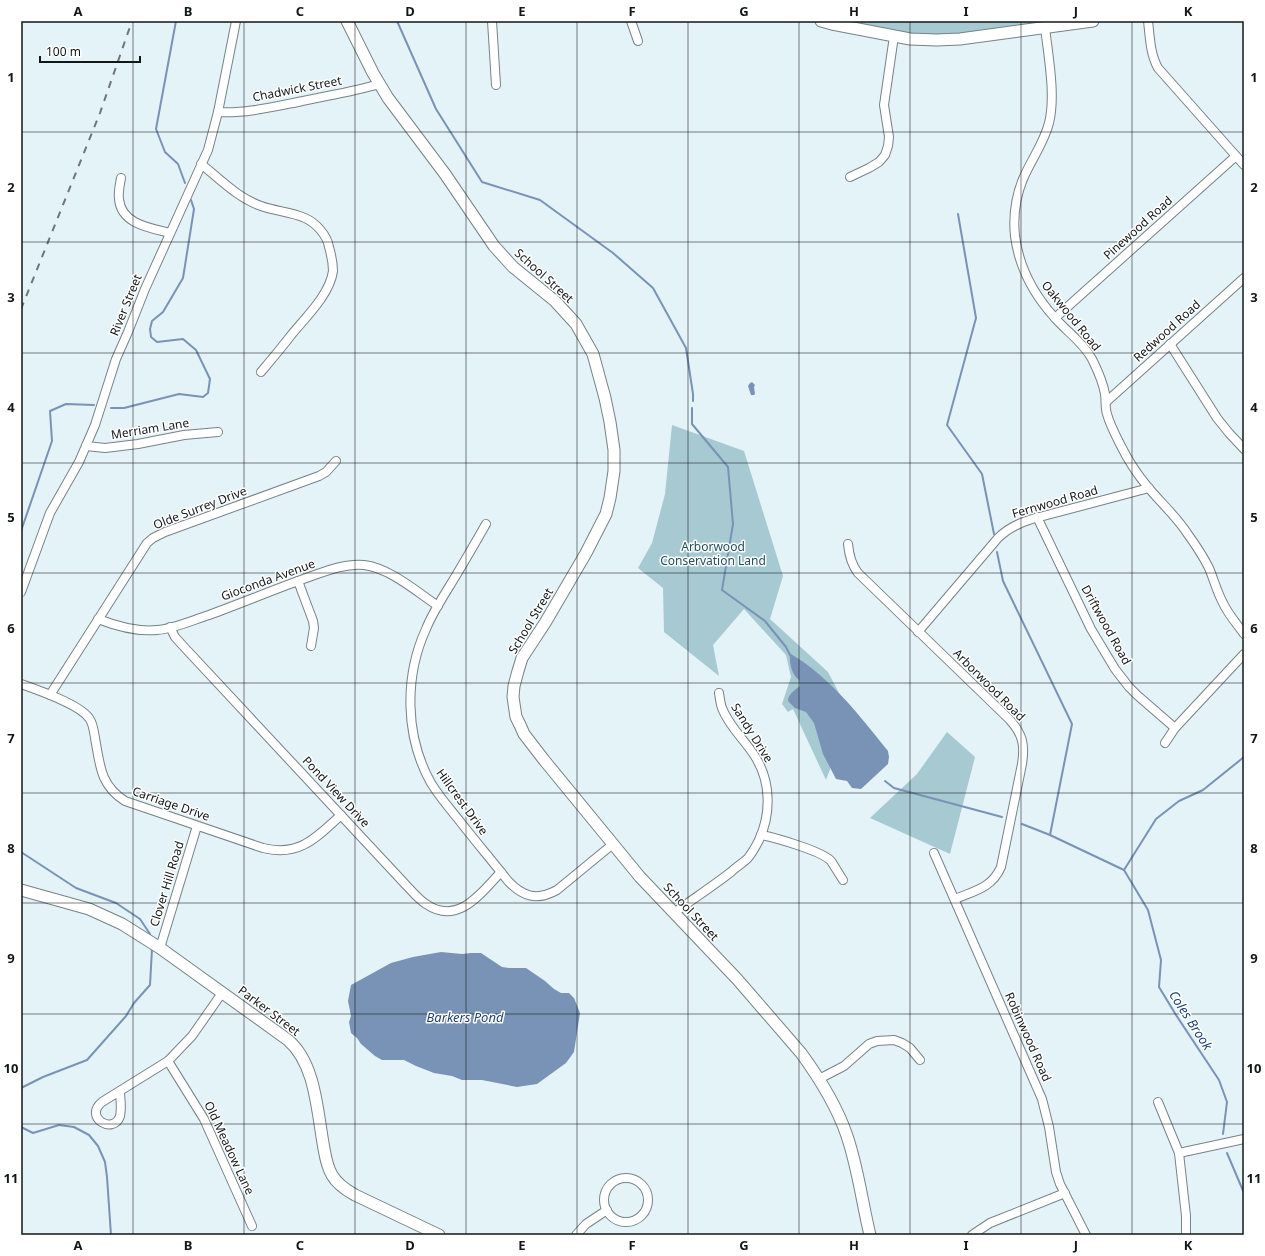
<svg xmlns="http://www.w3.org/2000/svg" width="1265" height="1256" font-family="'Noto Sans',sans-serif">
<rect width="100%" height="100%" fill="#e4f3f7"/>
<g fill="#a6c9d2">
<path d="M838,21H1063L941,37L911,36Z"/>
<path d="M672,425L744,451L783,576L770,619L828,672L868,749L831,767L826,780L793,709L788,712L782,704L791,677L786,655L744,609L713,645L719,676L664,632L663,588L638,568L652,543L665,494Z"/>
<path d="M947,732L975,757L950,854L870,818L917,774Z"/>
</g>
<g fill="#7993b7">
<path d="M752,382L755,385L754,387L755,394L754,395H751L748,386L750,383Z"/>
<path d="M791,654C831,678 859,715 888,751L889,757L888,764L861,789L852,788L847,781L836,779L823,754L814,723L806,712L795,708L788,701C788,694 795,690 800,686L799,680C792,675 788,661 791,654Z"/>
<path d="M441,952L462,954L471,953H481L502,967L509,968H526L545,981L554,989L561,993H569L574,998L580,1013L574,1052L566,1063L537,1084L517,1087L482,1080H462L452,1076L434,1073L416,1066L404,1060H382L375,1056L361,1044L357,1038L351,1033L349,1022L351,1016L348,1001L351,985L391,963L413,957Z"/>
</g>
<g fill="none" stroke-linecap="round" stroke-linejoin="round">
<g stroke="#7993b7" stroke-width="2">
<path d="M176,21L156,129L165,152L178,164L185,183"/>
<path d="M397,21L436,109L482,182L540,200L613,253L653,288L686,348L693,394V401"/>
<path d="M958,214L976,318L947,425L982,474L994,534"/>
<path d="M111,408H124L179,394L203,397L208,393L210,379L196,350L183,339L157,342L151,337L150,329L152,321L163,312L183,278L194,209L191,200"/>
<path d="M692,408V424L728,467L733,524L722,590L765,621L786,647L791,657"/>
<path d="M21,531L52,441L50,411L66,404L94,405"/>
<path d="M997,552L1003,581L1072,724L1050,835"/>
<path d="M885,781L894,788L1002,817"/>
<path d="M1022,824L1050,835L1124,870"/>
<path d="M21,852L76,888L116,903L140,919L150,934"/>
<path d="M21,1088L43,1077L87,1060L126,1016L134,1003L150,985L152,949"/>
<path d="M21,1127L33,1133L59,1125L74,1127L89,1135L98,1146L105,1162L107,1177L111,1235"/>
<path d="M1223,1134L1227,1102L1219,1080L1176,1015L1159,987L1161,960L1148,910L1124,870L1156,819L1179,801L1203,790L1244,757"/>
<path d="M1227,1153L1244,1193"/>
</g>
<defs>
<g id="street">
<path d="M492,21L496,85"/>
<path d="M631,21L638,41"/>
<path d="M1148,21C1150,37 1150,54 1158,68L1244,165"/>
<path d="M1045,27C1048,55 1056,95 1049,123C1044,143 1031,160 1023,179C1016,196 1013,217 1015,236C1019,267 1034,295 1055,318C1067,332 1083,342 1092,359C1097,369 1103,382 1105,394C1106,401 1105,408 1107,414C1110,425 1116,436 1121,446C1128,460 1137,474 1147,486C1160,502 1176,516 1187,533C1195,544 1203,556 1209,568C1214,580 1217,592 1223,603C1228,614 1237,624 1244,634"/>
<path d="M218,112C243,114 273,107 298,102C325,96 353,92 379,84"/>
<path d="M201,164C220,179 238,198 261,206C275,211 291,212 305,218C316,223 327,235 329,247C331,254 333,264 333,271C330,294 306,317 292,334C282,347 272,359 261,372"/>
<path d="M850,177L869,168L879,162L885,155L888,146L889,137L884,105L894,36"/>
<path d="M121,178C120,184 118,192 119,199C121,224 150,228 170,233"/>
<path d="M1055,318L1236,156"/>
<path d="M1170,344L1217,418L1229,433L1244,449"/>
<path d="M1106,402L1244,278"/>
<path d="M86,446L105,448L138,444L184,435L218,432"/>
<path d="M1037,517L1091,629L1115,669L1129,687L1137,695L1175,728"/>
<path d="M486,524C474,545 462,566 449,587C441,600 432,614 426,629C404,677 405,737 431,783C440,798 452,811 462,824C477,843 493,862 508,881C523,897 537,901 557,890L613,844"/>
<path d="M848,544C849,555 851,564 858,573L1009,719C1023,734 1025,745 1022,764L1001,867C992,888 974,891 955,899"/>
<path d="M298,581L313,621L314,628L311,646"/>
<path d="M21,592L50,513L79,462L95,425L116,359L128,332L145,289L208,150L218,112L236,21"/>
<path d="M98,619C116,626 137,632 157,630C173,629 193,620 209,615C242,603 275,589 309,577C326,571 346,563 364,565C390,568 417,592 438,606"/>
<path d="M170,627L175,637L185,648L406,885C412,891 418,899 426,904C458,926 481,893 501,872"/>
<path d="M918,632L998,538C1008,528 1019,523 1032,519L1149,488"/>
<path d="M21,684C38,690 79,704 89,718C93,723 94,731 95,738C100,765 100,785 125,801L263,848C299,857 316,838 341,815"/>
<path d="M50,695L147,543L153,538L165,532L319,476L326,472L336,461"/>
<path d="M1165,743L1175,728L1244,654"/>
<path d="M761,835C776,838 822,851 831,861C835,867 839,874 843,880"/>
<path d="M934,853L1042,1099L1049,1127L1056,1172L1060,1184L1086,1235"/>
<path d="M674,913C693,899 713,886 731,872C736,867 743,863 748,858C752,853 756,846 759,840C771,814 771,783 756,758C746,741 729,727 722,708C720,703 720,698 719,693"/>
<path d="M160,948L197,826"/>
<path d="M168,1061L204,1119L252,1226"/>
<path d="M819,1079L844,1066L869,1044L877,1041L894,1040L902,1043L910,1048L920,1060"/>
<path d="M120,1091C120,1098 122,1108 120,1116C114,1135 83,1118 102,1102L168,1061L192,1036L222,993"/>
<path d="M1158,1102L1179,1153L1186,1216V1235"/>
<path d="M1179,1153L1244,1139"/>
<circle cx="626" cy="1200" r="22"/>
<path d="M576,1235L586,1224L607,1210"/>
<path d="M972,1235L990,1223L1065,1193"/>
</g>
<g id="secondary">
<path d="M347,21L373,73L388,98L445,174L494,246L513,267L555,301L576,324L593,354L605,398L610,422L614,450V471L610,498L606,514L586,553L545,623L522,658L518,671L514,686L513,697L516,717L520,725L524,734L544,760L640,877L737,979L801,1053C820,1079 837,1106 847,1136C858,1168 862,1202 870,1235"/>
<path d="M821,21L832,24L910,39L937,40L960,39L1093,21"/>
<path d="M21,890L89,909L122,924L160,948L288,1040C315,1063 317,1109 323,1143C325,1154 326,1165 332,1175C337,1184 346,1190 355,1195L439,1235"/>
</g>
</defs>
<use href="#street" stroke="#768387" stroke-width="10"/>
<use href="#secondary" stroke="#768387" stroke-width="13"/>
<use href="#street" stroke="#fff" stroke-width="8"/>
<use href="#secondary" stroke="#fff" stroke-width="11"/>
<path stroke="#6d7678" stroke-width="2" stroke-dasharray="7 7" stroke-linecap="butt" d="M21,309L100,113L132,21"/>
</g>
<path fill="none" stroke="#121718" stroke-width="1" stroke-opacity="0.55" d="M133,21V1235M244,21V1235M355,21V1235M466,21V1235M577,21V1235M688,21V1235M799,21V1235M910,21V1235M1021,21V1235M1132,21V1235M21,132H1244M21,242H1244M21,353H1244M21,463H1244M21,573H1244M21,683H1244M21,793H1244M21,903H1244M21,1014H1244M21,1124H1244"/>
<g text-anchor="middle" stroke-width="3" stroke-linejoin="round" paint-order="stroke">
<g font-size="12" fill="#121718" stroke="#fff">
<text transform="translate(297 89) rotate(-11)" y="4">Chadwick Street</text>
<text transform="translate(1138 228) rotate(-42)" y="4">Pinewood Road</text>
<text transform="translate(544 276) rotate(42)" y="4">School Street</text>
<text transform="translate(126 305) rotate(-68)" y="4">River Street</text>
<text transform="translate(1071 316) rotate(51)" y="4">Oakwood Road</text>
<text transform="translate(1167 331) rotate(-42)" y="4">Redwood Road</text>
<text transform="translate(150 429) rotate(-9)" y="4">Merriam Lane</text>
<text transform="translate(1055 502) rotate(-16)" y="4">Fernwood Road</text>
<text transform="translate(200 508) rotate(-21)" y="4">Olde Surrey Drive</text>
<text transform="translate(268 580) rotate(-20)" y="4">Gioconda Avenue</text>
<text transform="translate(531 621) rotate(-59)" y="4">School Street</text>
<text transform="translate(1106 625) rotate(61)" y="4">Driftwood Road</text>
<text transform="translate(989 685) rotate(45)" y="4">Arborwood Road</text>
<text transform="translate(752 733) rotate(58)" y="4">Sandy Drive</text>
<text transform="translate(336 792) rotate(47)" y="4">Pond View Drive</text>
<text transform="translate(462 802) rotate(54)" y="4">Hillcrest Drive</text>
<text transform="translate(171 804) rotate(19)" y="4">Carriage Drive</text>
<text transform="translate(167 884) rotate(-73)" y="4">Clover Hill Road</text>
<text transform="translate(691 912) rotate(47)" y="4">School Street</text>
<text transform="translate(269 1011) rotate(37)" y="4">Parker Street</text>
<text transform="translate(1028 1037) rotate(66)" y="4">Robinwood Road</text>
<text transform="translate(229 1148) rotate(65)" y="4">Old Meadow Lane</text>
</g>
<g font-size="12" fill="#20505b" stroke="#fff">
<text x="713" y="551">Arborwood<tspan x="713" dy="14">Conservation Land</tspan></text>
</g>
<g font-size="13" font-style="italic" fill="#1f4272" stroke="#fff">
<text x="465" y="1022">Barkers Pond</text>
<text transform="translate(1191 1020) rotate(57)" y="5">Coles Brook</text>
</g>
</g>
<rect width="1265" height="1256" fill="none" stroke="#ffffff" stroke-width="44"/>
<path d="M40 56v6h100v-6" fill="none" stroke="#121718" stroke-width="2"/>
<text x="46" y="56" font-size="12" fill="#121718" stroke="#ffffff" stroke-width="3" paint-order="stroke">100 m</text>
<rect x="22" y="22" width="1221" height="1212" fill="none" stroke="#121718" stroke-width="1.5"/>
<g font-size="13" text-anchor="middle" font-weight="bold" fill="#121718">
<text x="78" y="16">A</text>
<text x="188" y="16">B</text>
<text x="300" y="16">C</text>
<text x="410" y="16">D</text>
<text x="522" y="16">E</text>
<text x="632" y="16">F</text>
<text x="744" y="16">G</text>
<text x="854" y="16">H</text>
<text x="966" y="16">I</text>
<text x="1076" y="16">J</text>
<text x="1188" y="16">K</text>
<text x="11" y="82">1</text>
<text x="1254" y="82">1</text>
<text x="11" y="192">2</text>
<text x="1254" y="192">2</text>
<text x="11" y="302">3</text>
<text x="1254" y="302">3</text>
<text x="11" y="412">4</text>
<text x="1254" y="412">4</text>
<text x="11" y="522">5</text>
<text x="1254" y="522">5</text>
<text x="11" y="633">6</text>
<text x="1254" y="633">6</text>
<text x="11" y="743">7</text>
<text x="1254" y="743">7</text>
<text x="11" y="853">8</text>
<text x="1254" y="853">8</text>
<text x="11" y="963">9</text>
<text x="1254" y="963">9</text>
<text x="11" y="1073">10</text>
<text x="1254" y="1073">10</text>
<text x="11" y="1183">11</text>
<text x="1254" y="1183">11</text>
<text x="78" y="1250">A</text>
<text x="188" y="1250">B</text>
<text x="300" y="1250">C</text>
<text x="410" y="1250">D</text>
<text x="522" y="1250">E</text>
<text x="632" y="1250">F</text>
<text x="744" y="1250">G</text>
<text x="854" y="1250">H</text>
<text x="966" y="1250">I</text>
<text x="1076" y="1250">J</text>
<text x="1188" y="1250">K</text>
</g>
</svg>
